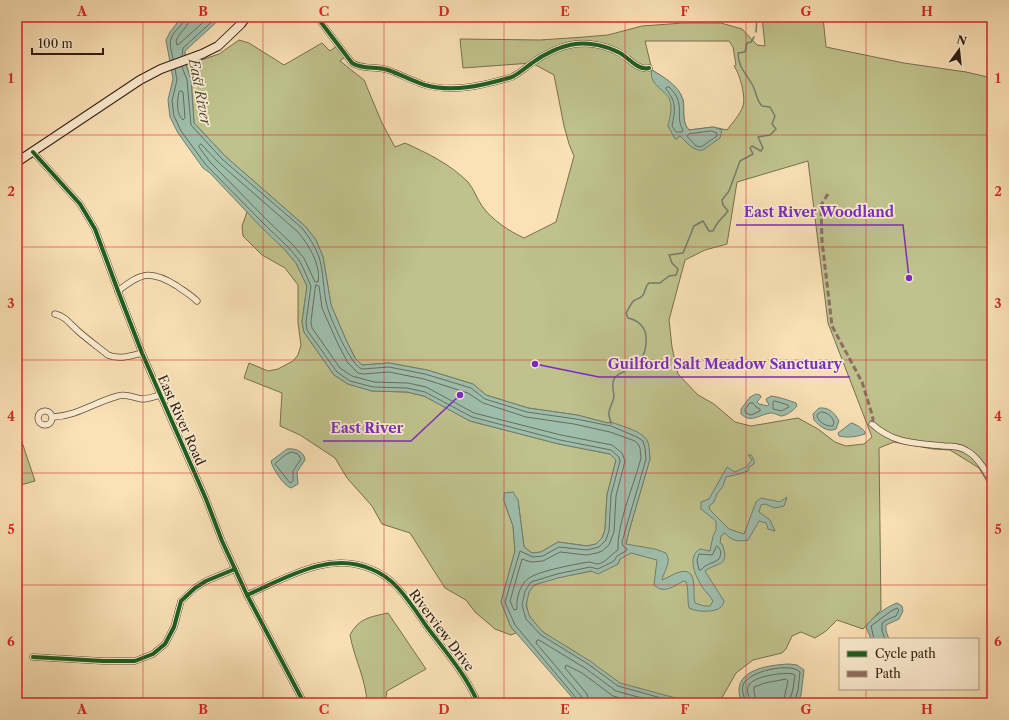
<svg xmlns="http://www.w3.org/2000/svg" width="1009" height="720" font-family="'Libre Caslon Text',serif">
<rect width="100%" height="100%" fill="#fae1b6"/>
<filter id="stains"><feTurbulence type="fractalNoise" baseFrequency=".005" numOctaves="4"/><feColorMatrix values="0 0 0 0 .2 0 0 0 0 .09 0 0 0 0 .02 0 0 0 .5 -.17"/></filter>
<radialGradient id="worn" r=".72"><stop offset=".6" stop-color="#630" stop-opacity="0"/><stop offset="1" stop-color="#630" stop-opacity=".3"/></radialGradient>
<g fill="#bfc28d" stroke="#786f4e" fill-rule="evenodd">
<path d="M762,17H823L826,47L904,63L966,72L992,78V490L979,468L950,450L933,449L894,442L879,448L881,610L863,629L837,620L826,631L815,638L801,632L792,636L786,649L782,653L753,660L736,673L719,703H585L577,653C557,641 522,626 527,598C528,593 530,588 535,585C549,577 575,575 591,571C600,569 609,566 618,564L626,544L629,531L645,476L650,459L649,448L611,422L608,423L577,415L528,408L486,395L473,384L427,370L389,363L362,365L355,358L346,340L331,305L323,257L316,240L305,226L225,156L194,123L191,79L186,65L219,54L239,40L249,43L284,65L322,43L330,51L338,45L346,56L340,61L364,80L382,123L395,147L405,143C427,153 450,164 468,182C474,189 477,199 482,206C492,220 509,231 524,238L556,222L574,156L569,144L564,126L554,75L532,63L463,68L460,39L540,40L584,37L608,35L642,26L683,23H721L742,29L757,45L765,46ZM645,41H729L733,47L736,65L734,66C740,74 746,97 743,106C740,115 732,123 727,130L713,127L689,130C681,121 685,110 683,100C679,86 663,77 652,70ZM808,161L828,323L872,437L864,444L846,446L835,442L818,429L798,418L751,426L735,422L714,404L698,395L678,374L672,347L669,320L685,260L705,250L727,244L737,182Z"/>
<path d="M247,212L285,250L296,263L307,286L302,322L304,332L334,375L348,384L372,391L407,392L424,396L470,421L559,444L610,454L616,460L607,495L605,530L602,538L596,544L587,546L558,542L541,552L532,553L524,547L518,500L504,501L513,526L515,551L501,602L511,627L516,633L511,635L495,629L475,612L466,600L445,588L410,533L382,524L372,506L347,478L335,458L300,435L280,426L282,393L244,378L249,363L268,371L278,369L293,361L298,355L301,345L298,323V285L285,268L262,255L243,236L242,226Z"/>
<path d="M21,439L35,481L17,486V440Z"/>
<path d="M388,613L426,669L387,691L385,703H367C366,679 354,658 350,635C359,618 370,617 388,613Z"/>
</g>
<g fill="#9ebeac" stroke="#727d6e">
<path d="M185,17H222L185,51L186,65L191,79L194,123L225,156L305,226L316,240L323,257L331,305L346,340L355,358L362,365L389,363L427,370L473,384L486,395L528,408L577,415L608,423L611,422C621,426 642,431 647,440C650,446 649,453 650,459L629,531L626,544L655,549L666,553C672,563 664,570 662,580C668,578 674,573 680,572C699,567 692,593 695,603L704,606H710L713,601C710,596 706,592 703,588C696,578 686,557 700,549L710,551L713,536L716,530V521L701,509V502L709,499L727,467L735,472L746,467L752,460L748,455H751L754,460V464L749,467L748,471L739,474L726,477L723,486L717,494L714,502L709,506L710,510L729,529L744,534L756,502L761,498L780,502L787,497L784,506L775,508L765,504L761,505L759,512L770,520L775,531L768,529L766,523L759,521L748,540C739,542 731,541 725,533L721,536L720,543L722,544C731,567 717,562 705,571L724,601C723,603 723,606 721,607C715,613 696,612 689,608C687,600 689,591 686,582L683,581C674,587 663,594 654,585L657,560L631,553L620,559L618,564L598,574L591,571L558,578L534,585L529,592L526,606L530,617L543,632L590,661L620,683L694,703H577L511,627L501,602L515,551L513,526L504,501V493L513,492L518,500L524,547L532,553L541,552L558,542L587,546L596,544L602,538L605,530L607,495L616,460L610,454L559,444L470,421L424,396L407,392L372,391L348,384L334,375L304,332L302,322L307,286L296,263L285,250L261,227L210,173L203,168L178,133L170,117L168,100L173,79L166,40L170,32L181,18Z"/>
<path d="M652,70C663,77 679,85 683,100C685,110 681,121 689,130L713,127L722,130L720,138L703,150C693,152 687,142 680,136L678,137L677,139H675L668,126C670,118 673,106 669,98C663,89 648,83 652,70Z"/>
<path d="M756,394L760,395L761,397L757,402L759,404L768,406L769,404L767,402L766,399L771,396C779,397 788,400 796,403L797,406C794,410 786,416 781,416C777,415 775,413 771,413C760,414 751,424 741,414V409L750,397Z"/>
<path d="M819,408C829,407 835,413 839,421L836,429C828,433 819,426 814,420L813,414Z"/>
<path d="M851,423C856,424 862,428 865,432V434C856,437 847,438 839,436L838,433Z"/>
<path d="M287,449C295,448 304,451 305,460L297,472L298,484L291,488C284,486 272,468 271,461Z"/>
<path d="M897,603L902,606L903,611L899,619L886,625V631L889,639H871L866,627C869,619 888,606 897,603Z"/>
<path d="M789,664L797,665L804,670L801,695L797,703H742C728,671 766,665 789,664Z"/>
</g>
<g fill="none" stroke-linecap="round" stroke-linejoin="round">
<g stroke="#676d5e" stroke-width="1">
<path d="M190,17C189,27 179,32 176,41L177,45L179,44L209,17"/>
<path d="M182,56L183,48L217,17"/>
<path d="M173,59C172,53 169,45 171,39C173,30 184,26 185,17"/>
<path d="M182,67L187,80L191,125L222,159L302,228C309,237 315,246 319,257C324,273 323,290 327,306C330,318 351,366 362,369L389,367L425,374L471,388L485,399L527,412L576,419L611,426L637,437L643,441L645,448L646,459L622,542L623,546L627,549L626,551L617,556L614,561L598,569L590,567L557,574L531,582L525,591L522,605L526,619L541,635L588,664L618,686L679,703"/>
<path d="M175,69L177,80L172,101L174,116L181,131L206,165L264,224L288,247L299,260L304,270L311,286L306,322L307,330L337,372L350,381L373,387L407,388L425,392L472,417L560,440L611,450L619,457L620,461L611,495L609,531L606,540L599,547L587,550L559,547L543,556L533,557L520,551L505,602L515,625L577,699L578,703"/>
<path d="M667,87H669C687,104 674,115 683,130L682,132H676L672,126C675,111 677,102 666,89Z"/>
<path d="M181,91L183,92L185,118L183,120C176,114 177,101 179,92Z"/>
<path d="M712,131L717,133V136L701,147L696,146L687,136L689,134Z"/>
<path d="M201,144L219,163L298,232C309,245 321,265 318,282H315L304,258L292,244L267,220L210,162L199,147Z"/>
<path d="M316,285L319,286L322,308L338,344L348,363L358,373L363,374L389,372L424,379L468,393L483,403L526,417L574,424L610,432L635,441L638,444L640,448L641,458C634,485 617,523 618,550C611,554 607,562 598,564C595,564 592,562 589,562C576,564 539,571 529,578C520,584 516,598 517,609L514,610L510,601L522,559L531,562L543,561L560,552L586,555L597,553L602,551L609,545L614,532L616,496L625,461L622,453L612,445L561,435L474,413L426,387L408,383L374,382L352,376L340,368L312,328L311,322Z"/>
<path d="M775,401L788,405L789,407L781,411L773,409V402Z"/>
<path d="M750,403H753L756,407L760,409V411L751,415L746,413L745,410Z"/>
<path d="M821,412C827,412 832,416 834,422L833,426C827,427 817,422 817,415Z"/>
<path d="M292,452L298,454L301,459L293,471V481L290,483L275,464L285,455Z"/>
<path d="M717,546C722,549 721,555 719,559C713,564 706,563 701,570H699L697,560L699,554L712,555Z"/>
<path d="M874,639L871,626L891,611L897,608L899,610L896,616L886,620L882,623V631L885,639"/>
<path d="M583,703L581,696L536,643L537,640H539L585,668L616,691L660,703"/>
<path d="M589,703L587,694L565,668L566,665L582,673L613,696L638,703"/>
<path d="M745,703C745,697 741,691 743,685C748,671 791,662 800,672L798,690L794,703"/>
<path d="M751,703C750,697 745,691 749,685C754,676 784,672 793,674L795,675L793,689L789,703"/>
<path d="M757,703L754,692V687L765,683L786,679L788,681L783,703"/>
</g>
<g stroke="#727d6e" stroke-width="1.5">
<path d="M756,32L757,17"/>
<path d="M611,424C611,421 609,418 609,415C608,409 613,403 614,397C614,391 611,385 614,379C617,374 622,373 626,370C642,361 647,354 646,336C645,326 637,320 628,318L626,313C629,309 631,302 635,300C638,298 639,299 641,297C646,294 644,287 649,283H660L669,276L676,275L678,269L672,263L669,255L683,253L694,226L703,221L709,231H713C717,221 722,219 728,211L723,205L722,200L729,191L740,161L753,154L750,148L752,146L761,151L763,148L758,137L770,135L776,129L772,124L775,116L770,107L762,106C756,100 757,94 753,86C747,74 738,68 738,53L745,52L747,43L751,42L754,37"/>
</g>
<defs>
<g id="street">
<path d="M317,17L352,63C363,70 375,66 388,70C400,74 412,81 425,85C454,93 484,85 512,77C520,73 525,68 532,63C544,54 561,46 575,44C590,42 607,46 620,53C629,58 638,71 649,68"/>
<path d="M33,152L80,204L95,229L118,291L142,353L206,499L222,541L247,595L304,703"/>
<path d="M118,291C141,273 150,269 177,286C184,291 191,295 197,301"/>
<path d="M55,314C65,316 70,324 78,331C87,339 98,347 108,355C119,360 130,356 142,353"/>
<circle cx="45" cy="418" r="7"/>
<path d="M53,417C77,416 95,402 118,396C126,393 134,398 142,399C148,399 155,396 161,395"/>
<path d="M872,424C894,444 915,443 944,446C951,446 960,446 967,451C978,457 986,471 992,482"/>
<path d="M247,595C286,578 328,551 371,569C381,573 391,580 398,588C409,600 418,614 427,627C446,652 466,675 478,703"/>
<path d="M33,657L103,661H135L153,654L165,644L174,627L181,601L195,588L206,581L235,569"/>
</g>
<path id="secondary" d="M17,162L140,80L161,69L202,54L218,46L241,24L246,17"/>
</defs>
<use href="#street" stroke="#624d3a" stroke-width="7"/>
<use href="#secondary" stroke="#301c10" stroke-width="10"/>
<use href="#street" stroke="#fcecd0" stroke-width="5.5"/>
<use href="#secondary" stroke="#fcecd0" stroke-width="8"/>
<path stroke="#8d6e63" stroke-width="3" stroke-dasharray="6 3" stroke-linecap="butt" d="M828,194L821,205L822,241L832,326L862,382L871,411L873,419L872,424"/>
<defs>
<g id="cycleway">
<path d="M317,17L352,63C363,70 375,66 388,70C400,74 412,81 425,85C454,93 484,85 512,77C520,73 525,68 532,63C544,54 561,46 575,44C590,42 607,46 620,53C629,58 638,71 649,68"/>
<path d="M33,152L80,204L95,229L118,291L142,353L206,499L222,541L247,595L304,703"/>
<path d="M247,595C286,578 328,551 371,569C381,573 391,580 398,588C409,600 418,614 427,627C446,652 466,675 478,703"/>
<path d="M33,657L103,661H135L153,654L165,644L174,627L181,601L195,588L206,581L235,569"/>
</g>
</defs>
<use href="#cycleway" stroke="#fcecd0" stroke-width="6"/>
<use href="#cycleway" stroke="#1b5e20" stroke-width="4"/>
</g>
<path fill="none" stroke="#d62828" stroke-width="1" stroke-opacity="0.55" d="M143,17V703M263,17V703M384,17V703M504,17V703M625,17V703M746,17V703M866,17V639M17,135H992M17,247H992M17,360H992M17,473H992M17,585H992M866,689V703"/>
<g text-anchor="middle" stroke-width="3.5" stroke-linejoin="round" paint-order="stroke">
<g font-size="13" fill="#301c10" stroke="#fcecd0">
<text transform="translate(182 420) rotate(66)" y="5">East River Road</text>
<text transform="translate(442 630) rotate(53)" y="5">Riverview Drive</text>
</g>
<g font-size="14" font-style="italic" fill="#514d3f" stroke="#fcecd0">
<text transform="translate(200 92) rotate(79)" y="5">East River</text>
</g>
</g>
<path fill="none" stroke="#7b2cbf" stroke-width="1.5" d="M909 278L903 225H736M535 364L599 377H850M460 395L411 441H323"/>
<g fill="#7b2cbf" stroke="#fcecd0" stroke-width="1.5">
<circle cx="909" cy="278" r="4"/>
<circle cx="535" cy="364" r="4"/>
<circle cx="460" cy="395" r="4"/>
</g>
<g font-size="14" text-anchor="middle" font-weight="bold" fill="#7b2cbf" stroke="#fcecd0" stroke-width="3.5" stroke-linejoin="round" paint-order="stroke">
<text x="819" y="217">East River Woodland</text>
<text x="725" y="369">Guilford Salt Meadow Sanctuary</text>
<text x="367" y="433">East River</text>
</g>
<rect width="1009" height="720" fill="none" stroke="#fae1b6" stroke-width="44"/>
<rect x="839" y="638" width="140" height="52" fill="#fcecd0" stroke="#aa9983"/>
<rect x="847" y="651" width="20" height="6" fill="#1b5e20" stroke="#aa9983"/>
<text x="875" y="658" font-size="12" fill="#301c10">Cycle path</text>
<rect x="847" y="671" width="20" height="6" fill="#8d6e63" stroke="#aa9983"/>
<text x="875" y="678" font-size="12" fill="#301c10">Path</text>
<g transform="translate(959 50) rotate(15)" stroke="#fcecd0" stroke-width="3" paint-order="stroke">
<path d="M0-3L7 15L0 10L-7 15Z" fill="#301c10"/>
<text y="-6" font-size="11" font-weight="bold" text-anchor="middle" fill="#301c10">N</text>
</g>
<path d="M32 48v6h71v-6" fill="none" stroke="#301c10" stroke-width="2"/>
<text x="38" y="48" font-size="12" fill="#301c10" stroke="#fcecd0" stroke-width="3" paint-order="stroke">100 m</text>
<rect x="22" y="22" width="965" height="676" fill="none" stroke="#d62828" stroke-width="1.5"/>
<g font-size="13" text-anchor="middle" font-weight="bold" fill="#d62828">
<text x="82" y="16">A</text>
<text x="203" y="16">B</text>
<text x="324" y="16">C</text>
<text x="444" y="16">D</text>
<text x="565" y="16">E</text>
<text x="685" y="16">F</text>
<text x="806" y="16">G</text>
<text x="927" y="16">H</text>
<text x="11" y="83">1</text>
<text x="998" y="83">1</text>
<text x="11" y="196">2</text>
<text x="998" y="196">2</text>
<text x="11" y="308">3</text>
<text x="998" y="308">3</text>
<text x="11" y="421">4</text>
<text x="998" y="421">4</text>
<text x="11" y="534">5</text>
<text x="998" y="534">5</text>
<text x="11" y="646">6</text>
<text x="998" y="646">6</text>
<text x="82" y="714">A</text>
<text x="203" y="714">B</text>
<text x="324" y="714">C</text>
<text x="444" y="714">D</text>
<text x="565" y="714">E</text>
<text x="685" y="714">F</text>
<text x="806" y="714">G</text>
<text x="927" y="714">H</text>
</g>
<rect width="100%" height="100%" filter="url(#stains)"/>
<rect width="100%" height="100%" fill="url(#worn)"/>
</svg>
